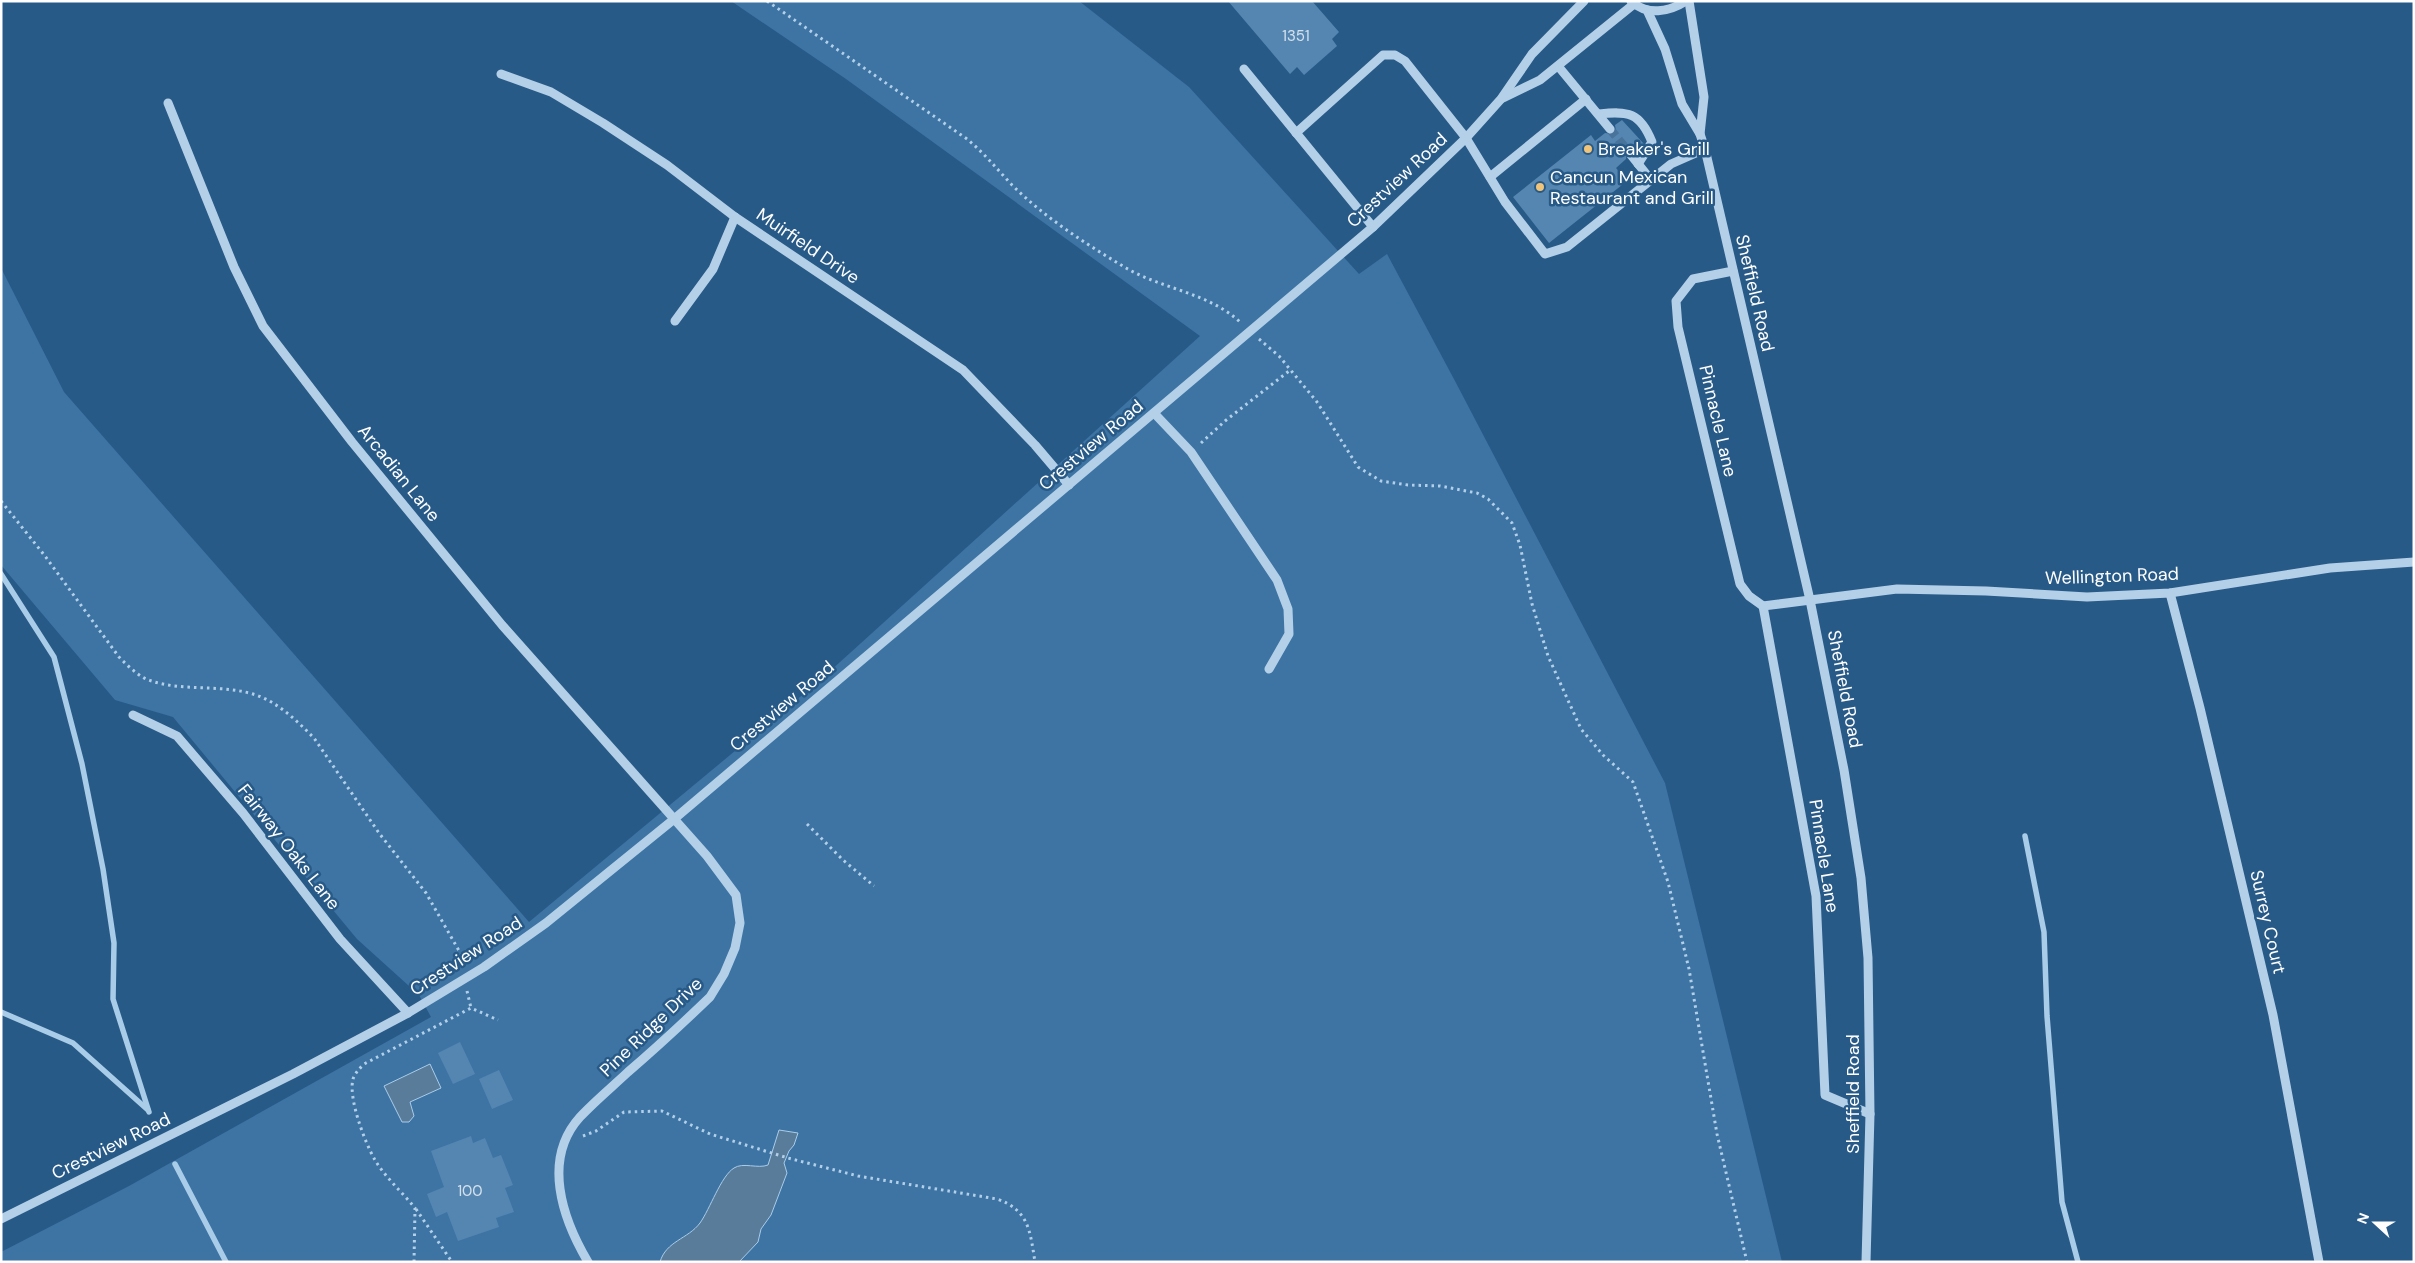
<svg xmlns="http://www.w3.org/2000/svg" width="2415" height="1263" font-family="'DM Sans',sans-serif">
<rect width="100%" height="100%" fill="#285a88"/>
<path fill="#3d74a4" d="M731,1H1079L1189,87L1359,274L1387,254L1455,381L1665,783L1782,1262H1V1252L129,1186L431,1017L419,995L357,939L173,717L115,700L1,565V268L64,392L529,922L818,682L1200,336L846,79Z"/>
<g fill="#5a7c9b" stroke="#a9cce9">
<path d="M430,1064L441,1088L410,1102L414,1116L409,1122H402L384,1086Z"/>
<path d="M779,1130L798,1133L794,1145L789,1151L784,1163L787,1173L771,1215L761,1229L758,1242L739,1262H660C666,1241 688,1239 700,1223C710,1209 721,1176 734,1168C743,1162 758,1169 768,1165Z"/>
</g>
<g fill="none" stroke-linecap="round" stroke-linejoin="round">
<g stroke="#a9cce9" stroke-width="5.5">
<path d="M1,574L54,657L82,764L103,869L114,943L113,999L149,1112"/>
<path d="M2025,836L2044,932L2047,1016L2062,1202L2078,1262"/>
<path d="M1,1012L73,1043L148,1110"/>
<path d="M175,1164L226,1262"/>
</g>
</g>
<g fill="#5586b1">
<path d="M1228,1H1312L1339,32L1332,39L1337,46L1304,75L1297,67L1290,74Z"/>
<path d="M1622,120L1644,144L1636,151L1631,149L1627,150L1626,159L1616,168L1627,181L1549,243L1513,197L1591,135L1595,141L1605,133L1614,134L1616,131L1615,125Z"/>
<path d="M460,1042L475,1074L453,1084L438,1053Z"/>
<path d="M499,1070L513,1100L492,1109L479,1079Z"/>
<path d="M471,1136L473,1143L485,1138L493,1158L501,1155L513,1185L505,1188L514,1212L496,1218L499,1227L458,1241L447,1212L436,1217L427,1194L444,1187L431,1151Z"/>
</g>
<g fill="none" stroke-linecap="round" stroke-linejoin="round">
<path stroke="#48739a" stroke-width="9" stroke-dasharray="9 4.5" stroke-linecap="butt" d="M1610,129L1631,155"/>
<g stroke="#b4d0e8" stroke-width="3" stroke-dasharray="2.5 4" stroke-linecap="butt">
<path d="M767,1L967,139C984,153 997,169 1012,185C1044,217 1086,244 1126,268C1162,289 1210,293 1241,323"/>
<path d="M1259,339L1279,356L1317,402L1358,467L1381,481L1408,485L1440,486L1477,493L1488,499L1512,523L1520,545L1532,604L1548,656L1581,729L1603,755L1633,782L1668,882L1689,969L1717,1134L1747,1262"/>
<path d="M1201,443L1225,421L1289,371"/>
<path d="M1,501L45,556L119,657C127,665 136,674 146,679C181,693 220,683 256,695C279,703 297,721 314,738L379,833L426,893L466,963"/>
<path d="M807,824L843,860L874,886"/>
<path d="M467,991L471,1008"/>
<path d="M583,1136L596,1131L624,1112L662,1111L710,1134L788,1158L858,1176L997,1199C1029,1210 1030,1231 1035,1262"/>
<path d="M416,1209L452,1262"/>
<path d="M414,1262L415,1208C402,1192 385,1177 375,1160C365,1143 348,1098 353,1079C355,1073 359,1069 364,1064L471,1008L498,1020"/>
</g>
<g stroke="#b4d0e8" stroke-width="9">
<path d="M1631,1C1647,16 1669,12 1686,1"/>
<path d="M1689,1L1704,97L1700,134"/>
<path d="M1647,10L1665,49L1682,104L1700,134L1705,149L1810,600L1844,770L1861,878L1868,958L1870,1114L1866,1262"/>
<path d="M1558,66L1610,129"/>
<path d="M1244,69L1373,227"/>
<path d="M501,74L551,92L603,123L667,165L735,217L963,370L1035,445L1069,485"/>
<path d="M1503,98L1540,80L1634,4"/>
<path d="M168,103L234,267L263,326L352,442L502,625L707,856L736,895L740,923L735,948L724,974L710,997C683,1023 656,1048 628,1072C612,1087 595,1101 580,1117C542,1159 562,1218 588,1262"/>
<path d="M1599,114C1628,111 1640,112 1652,142L1638,164"/>
<path d="M1296,133L1383,55H1395L1405,61L1466,138L1505,202L1545,254L1567,247L1671,164L1705,149"/>
<path d="M1631,155L1651,180"/>
<path d="M1490,177L1586,99"/>
<path d="M1733,271L1693,279L1676,301L1678,327L1740,584L1749,596L1763,606L1897,589L1986,591L2087,597L2170,593L2330,568L2414,562"/>
<path d="M675,321L713,269L735,217"/>
<path d="M1154,413L1191,452L1277,580L1288,609L1289,634L1269,669"/>
<path d="M2170,593L2200,708L2273,1015L2319,1262"/>
<path d="M1763,606L1816,896L1825,1095L1870,1114"/>
<path d="M133,715L177,736L243,813L340,939L408,1013"/>
<path d="M1,1219L293,1074L408,1013L484,967L546,923L673,820L1373,227L1466,138L1501,99L1532,54L1584,1"/>
</g>
</g>
<g fill="#f0c47a" stroke="#285a88" stroke-width="2">
<circle cx="1588" cy="149" r="5"/>
<circle cx="1540" cy="187" r="5"/>
</g>
<g text-anchor="middle" stroke-width="5" stroke-linejoin="round" paint-order="stroke">
<g font-size="15" fill="#d4e1ec">
<text x="1296" y="41">1351</text>
<text x="470" y="1196">100</text>
</g>
<g font-size="18" fill="#fff" stroke="#285a88" text-anchor="start">
<text x="1598" y="155">Breaker's Grill</text>
<text x="1550" y="183">Cancun Mexican<tspan x="1550" dy="21">Restaurant and Grill</tspan></text>
</g>
<g font-size="18" fill="#fff" stroke="#285a88">
<text transform="translate(1397 180) rotate(-43)" y="6">Crestview Road</text>
<text transform="translate(808 246) rotate(34)" y="6">Muirfield Drive</text>
<text transform="translate(1755 293) rotate(77)" y="6">Sheffield Road</text>
<text transform="translate(1718 421) rotate(77)" y="6">Pinnacle Lane</text>
<text transform="translate(1091 445) rotate(-40)" y="6">Crestview Road</text>
<text transform="translate(399 473) rotate(51)" y="6">Arcadian Lane</text>
<text transform="translate(2112 576) rotate(-2)" y="6">Wellington Road</text>
<text transform="translate(1845 689) rotate(79)" y="6">Sheffield Road</text>
<text transform="translate(782 706) rotate(-40)" y="6">Crestview Road</text>
<text transform="translate(289 847) rotate(52)" y="6">Fairway Oaks Lane</text>
<text transform="translate(1824 856) rotate(81)" y="6">Pinnacle Lane</text>
<text transform="translate(2268 922) rotate(77)" y="6">Surrey Court</text>
<text transform="translate(466 956) rotate(-33)" y="6">Crestview Road</text>
<text transform="translate(651 1027) rotate(-44)" y="6">Pine Ridge Drive</text>
<text transform="translate(1853 1094) rotate(-90)" y="6">Sheffield Road</text>
<text transform="translate(111 1146) rotate(-26)" y="6">Crestview Road</text>
</g>
</g>
<rect width="2415" height="1263" fill="none" stroke="#ffffff" stroke-width="5"/>
<g transform="translate(2375 1223) rotate(291)" stroke="#285a88" stroke-width="4" paint-order="stroke">
<path d="M0-4L9 19L0 12L-9 19Z" fill="#ffffff"/>
<text y="-8" font-size="14" font-weight="bold" text-anchor="middle" fill="#ffffff">N</text>
</g>
</svg>
